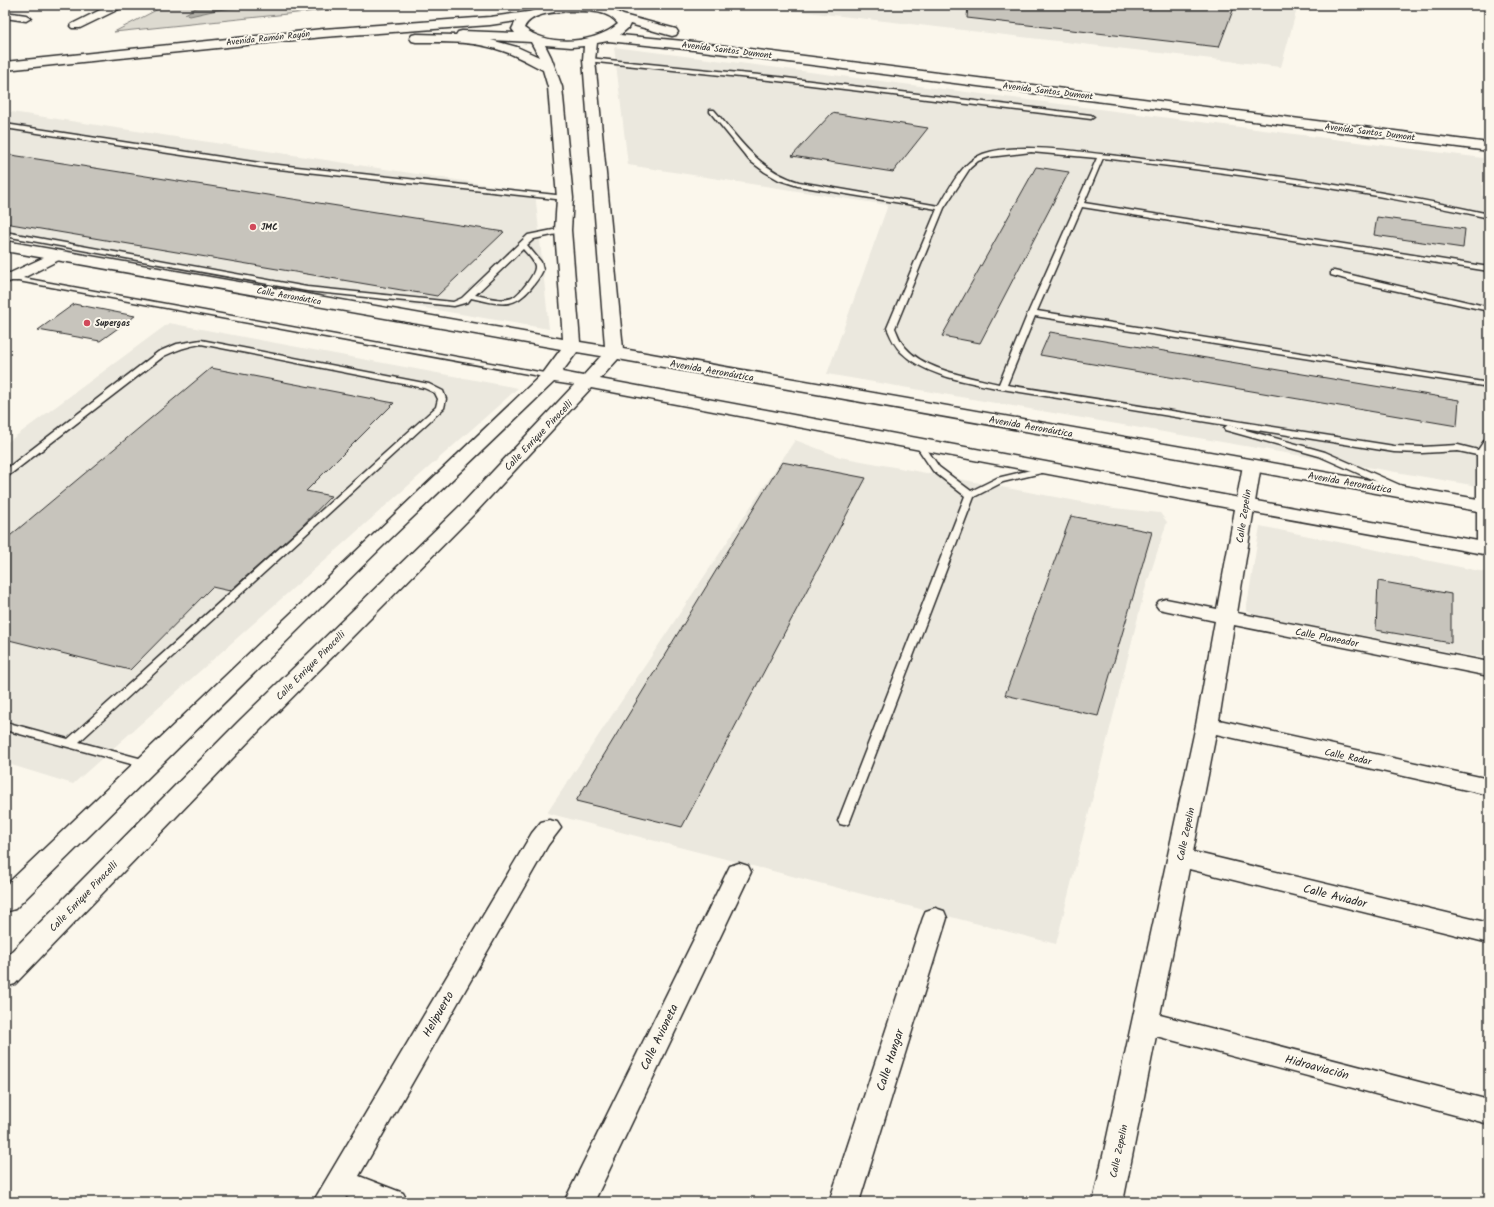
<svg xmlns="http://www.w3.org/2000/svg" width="1494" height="1207" font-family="Kalam,sans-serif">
<rect width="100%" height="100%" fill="#fbf7ec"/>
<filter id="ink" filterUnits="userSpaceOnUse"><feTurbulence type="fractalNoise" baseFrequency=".025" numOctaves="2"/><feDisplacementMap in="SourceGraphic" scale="8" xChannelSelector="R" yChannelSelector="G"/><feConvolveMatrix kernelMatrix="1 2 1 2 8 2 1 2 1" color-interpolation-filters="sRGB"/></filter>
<g filter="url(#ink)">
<g fill="#ebe8de">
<path d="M746,5H1298L1281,67Z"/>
<path d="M614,47L1483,158L1482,196L1489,197V488L827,374L888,205L628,165Z"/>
<path d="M5,111L535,192L549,329L5,237Z"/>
<path d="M169,323L518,388L73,784L5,763V444Z"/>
<path d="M795,440L840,457L1114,508L1160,513L1167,522L1144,593L1056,944L547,813Z"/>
<path d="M1260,526L1489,573V659L1259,616L1246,611Z"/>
</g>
<path fill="#dddad0" stroke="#84827e" d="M166,5H374L114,32Z"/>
<path fill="#b1afa7" stroke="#7b7a75" d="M201,5H260L217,10L190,16L185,14Z"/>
<g fill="#c7c4bc" stroke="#2b2b2b">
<path d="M968,5H1235L1219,47L967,18Z"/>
<path d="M832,113L928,128L893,172L792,156Z"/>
<path d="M5,154L504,232L437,296L5,223Z"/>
<path d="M1036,167L1069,172L980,343L942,336Z"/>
<path d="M1377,217L1465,229L1463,248L1374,235Z"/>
<path d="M74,304L135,316L100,341L38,330Z"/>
<path d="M1050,332L1459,400L1457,426L1040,355Z"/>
<path d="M211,368L394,403L306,491L331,496L301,527L230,591L212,587L130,670L5,639V540Z"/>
<path d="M782,462L866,478L682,827L576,801Z"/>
<path d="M1071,516L1152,532L1098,716L1005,695Z"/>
<path d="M1378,581L1451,594V643L1376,630Z"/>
</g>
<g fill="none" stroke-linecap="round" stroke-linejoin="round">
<defs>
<g id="service">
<path d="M589,58L778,77L1091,115L1094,117L1091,119L778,81L587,61L586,60Z"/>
<path d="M710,110H714C740,140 758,170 799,182L939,206C951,186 961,163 983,154C1016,141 1089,153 1125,157C1247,171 1369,187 1489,214V218C1362,190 1232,173 1103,158L1084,203L1489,267V271L1082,207L1037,311L1489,383V387L1035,316L1007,385L1394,446L1422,447L1458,445L1478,450L1486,438L1489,437V447L1486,452H1489V458L1485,457L1487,547L1482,550L1477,547V455L1458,451L1422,453L1394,452L1002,389C969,382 926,377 901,352C894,345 891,337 887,328L937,209L798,186L779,180L765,172L749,160L710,112ZM1031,152L1097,158L1028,313L999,384C971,377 925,371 905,347C900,341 898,335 895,328L944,208L970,168L978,161L989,157Z"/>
<path d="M5,124L260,163L565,196L568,198L565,200L260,167L5,128Z"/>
<path d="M563,228H566V232L534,239L527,245L541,262L543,270C540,277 535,283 531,288C512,311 497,303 471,298L468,302L454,306L307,291L5,236V232L307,287L453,302L462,298L528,235ZM523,249C527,254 534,260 535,266C536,274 519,295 512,298C501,302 486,297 475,295Z"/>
<path d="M1331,271H1334L1489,307V311L1352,281L1331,275Z"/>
<path d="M12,276L550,374L554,376L550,378L13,280L5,284V279Z"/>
<path d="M201,340L429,384L443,391L446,399L444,408L79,742L150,761L152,764L150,767L146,768L5,730V722L68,739L436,407L438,399L435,393L424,388L201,344C188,346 176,350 164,356L8,476L5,477V470L158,352L177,344Z"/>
<path d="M1228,425L1325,452L1402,486L1404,488L1402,490H1396L1319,456L1225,430L1224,428Z"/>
<path d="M919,441L922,442L939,467L971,491L997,478L1047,466L1051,469L1050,471L1003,482L974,497L850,821L848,824L844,825L840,824L838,821L965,496L933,471L915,444Z"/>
</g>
<g id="minor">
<path d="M110,5H124L123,7L80,28H72L70,26L72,24Z"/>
<path d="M604,5H615L617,9L616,15H608Z"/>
<path d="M5,12L26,15L31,18L26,21L5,18Z"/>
<path d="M58,251L63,252L65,255L63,258L17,281H5V273H10Z"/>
<path d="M1252,460L1258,461L1261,465L1237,613L1489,662V676L1234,625L1219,720L1489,779V795L1216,734L1193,852L1489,923V943L1189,869L1160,1015L1489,1100V1124L1156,1036L1123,1202H1093L1196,725L1215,621L1159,609L1156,605L1159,601L1166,599L1217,609L1243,465L1246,461Z"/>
<path d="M549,820L557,822L561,828L548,845L359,1176L403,1193L408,1202H358L346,1197L344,1202H313L532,833L541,822Z"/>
<path d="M739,863L748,866L751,872L594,1202H564L727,872L730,866Z"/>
<path d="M935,908L944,911L947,918L859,1202H829L923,918L926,911Z"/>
</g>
<path id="secondary" d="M557,5L601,6L612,9L623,15L676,29L678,32L676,35L672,36L630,24L628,28L620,35L694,42L1489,143V151L694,50L608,41L597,43L595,60L623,349L1489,501V513L618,359L600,379L1245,499L1489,543V555L1245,511L591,388L477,511L256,734L15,984L5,987V958L238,722L463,503L574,385L554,382L388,541L15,909L5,912V886L544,372L561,349L5,251V241L563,339L555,230L557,198L548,87L543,70C526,61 508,51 489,47C466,41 440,42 416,42L412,41L410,38L412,35L416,34L456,35L458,32L462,31L515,33L512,29L516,21L490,25L323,37L5,70V62L323,29L490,17L528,12ZM569,11C585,11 608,9 618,24C595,44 548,47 524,28C530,13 555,12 569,11ZM491,40L531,42L539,57L517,47ZM545,45L571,47L584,46L583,60L605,346L580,342L571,230L573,198L562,87L551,57ZM577,352L601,356L583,376L562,372Z"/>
</defs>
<use href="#service" stroke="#2b2b2b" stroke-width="3"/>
<use href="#minor" stroke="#2b2b2b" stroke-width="3"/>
<use href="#secondary" stroke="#2b2b2b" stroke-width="3"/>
<use href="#service" fill="#fbf7ec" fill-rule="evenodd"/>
<use href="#minor" fill="#fbf7ec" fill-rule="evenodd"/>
<use href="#secondary" fill="#fbf7ec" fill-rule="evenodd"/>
</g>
</g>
<g fill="#d1495b" stroke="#fbf7ec" stroke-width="1.5">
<circle cx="253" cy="227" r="4"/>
<circle cx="87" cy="323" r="4"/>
</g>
<g text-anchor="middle" stroke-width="4" stroke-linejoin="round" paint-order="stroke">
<g font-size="9" fill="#2b2b2b" stroke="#fbf7ec">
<text transform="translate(268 38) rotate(-6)" y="3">Avenida Ramón Rayón</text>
<text transform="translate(727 50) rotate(7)" y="3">Avenida Santos Dumont</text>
<text transform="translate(1048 91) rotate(7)" y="3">Avenida Santos Dumont</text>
<text transform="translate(1370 132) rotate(7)" y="3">Avenida Santos Dumont</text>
<text transform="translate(289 296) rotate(10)" y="3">Calle Aeronáutica</text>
</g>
<g font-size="9" font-weight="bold" fill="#2b2b2b" stroke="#fbf7ec" text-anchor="start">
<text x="261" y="230">JMC</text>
<text x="95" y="326">Supergas</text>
</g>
<g font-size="10" fill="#2b2b2b" stroke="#fbf7ec">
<text transform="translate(712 370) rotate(10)" y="4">Avenida Aeronáutica</text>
<text transform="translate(1031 426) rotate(10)" y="4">Avenida Aeronáutica</text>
<text transform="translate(538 435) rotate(-46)" y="4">Calle Enrique Pinocelli</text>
<text transform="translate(1350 482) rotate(10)" y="4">Avenida Aeronáutica</text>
<text transform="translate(1243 516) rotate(-81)" y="4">Calle Zepelin</text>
<text transform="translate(1327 637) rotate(11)" y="4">Calle Planeador</text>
<text transform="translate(310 665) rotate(-45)" y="4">Calle Enrique Pinocelli</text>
<text transform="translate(1348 756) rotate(12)" y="4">Calle Radar</text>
<text transform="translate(1185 834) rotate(-78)" y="4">Calle Zepelin</text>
<text transform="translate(83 896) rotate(-46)" y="4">Calle Enrique Pinocelli</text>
<text transform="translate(1118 1151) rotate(-78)" y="4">Calle Zepelin</text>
</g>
<g font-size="12" fill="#2b2b2b" stroke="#fbf7ec">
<text transform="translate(1335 896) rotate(14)" y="4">Calle Aviador</text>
<text transform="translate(438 1014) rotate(-60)" y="4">Helipuerto</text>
<text transform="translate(659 1037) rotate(-64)" y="4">Calle Avioneta</text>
<text transform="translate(890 1060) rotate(-72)" y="4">Calle Hangar</text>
<text transform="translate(1317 1067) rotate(15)" y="4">Hidroaviación</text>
</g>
</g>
<rect width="1494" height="1207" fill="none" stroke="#fbf7ec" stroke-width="20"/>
<rect x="10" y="10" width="1474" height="1187" fill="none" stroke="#2b2b2b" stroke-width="1.5" filter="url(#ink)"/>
</svg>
